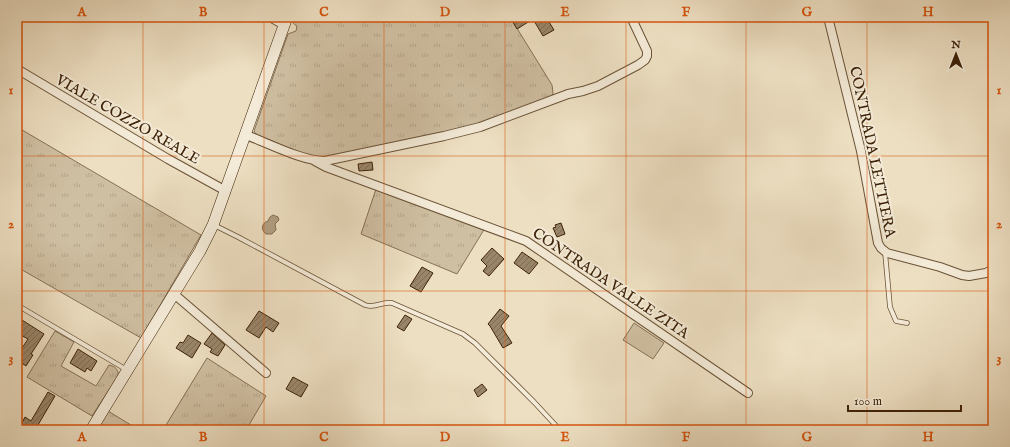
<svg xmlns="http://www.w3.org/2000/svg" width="1010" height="447" font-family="'IM FELL English',serif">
<defs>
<pattern id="grass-tufts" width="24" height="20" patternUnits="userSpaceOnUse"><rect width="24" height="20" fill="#cfbfa2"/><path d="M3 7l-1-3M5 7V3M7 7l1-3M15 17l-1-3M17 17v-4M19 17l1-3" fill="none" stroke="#b3a48a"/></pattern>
<pattern id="building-hatch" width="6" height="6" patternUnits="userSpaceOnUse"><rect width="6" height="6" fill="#998569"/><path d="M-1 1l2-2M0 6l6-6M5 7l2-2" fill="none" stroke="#7e6c54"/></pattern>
</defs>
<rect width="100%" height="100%" fill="#eddfc2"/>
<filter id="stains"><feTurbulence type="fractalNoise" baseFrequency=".005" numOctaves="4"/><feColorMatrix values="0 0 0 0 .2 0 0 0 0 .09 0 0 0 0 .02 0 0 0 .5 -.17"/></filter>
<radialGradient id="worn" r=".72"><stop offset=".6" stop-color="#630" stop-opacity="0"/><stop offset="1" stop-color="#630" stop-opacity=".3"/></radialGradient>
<g fill="url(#grass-tufts)" stroke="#867155">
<path d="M293,17H510L552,85L553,93L552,96L480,125L329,158L309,157L256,134L254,131L288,34L296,31L297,26C293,24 292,22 293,17Z"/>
<path d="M17,127L201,235L141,338L17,267Z"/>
<path d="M376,189L485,228L457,274L361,234Z"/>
<path d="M55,331L74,342L61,366L96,386L109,365C115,366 119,370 118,376L92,416L27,377Z"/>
<path d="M207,358L266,396L246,430H163Z"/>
<path d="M108,411L139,430H97Z"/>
</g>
<path fill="#cfbfa2" stroke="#867155" d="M634,323L664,343L653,359L623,340Z"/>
<path fill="#b29f83" stroke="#846d52" d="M273,215L278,217L279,220L275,224L276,230L272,234H266C260,229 262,223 268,221L270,217Z"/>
<g fill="url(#building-hatch)" stroke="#3e2308">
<path d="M510,17H546L554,30L543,36L533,19L517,29Z"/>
<path d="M372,162L373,170L359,171L358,164Z"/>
<path d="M561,223L565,234L557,237L553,228L556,227L555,225Z"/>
<path d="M492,248L504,259L489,276L483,271L487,266L481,260Z"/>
<path d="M522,252L538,263L529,274L514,263Z"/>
<path d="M422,267L433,273L421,292L410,286Z"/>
<path d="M500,309L509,316L501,326L512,343L503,348L490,326L488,324Z"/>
<path d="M259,311L279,323L273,332L266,327L259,338L246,330Z"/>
<path d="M405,315L412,319L404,331L397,327Z"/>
<path d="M22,320L44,334L31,354L33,355L26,366L17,360V349L20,351L28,339L17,333V329Z"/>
<path d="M212,333L225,345L218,356L210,352L212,349L204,344Z"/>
<path d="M188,335L201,343L192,358L176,348L180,342L183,343Z"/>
<path d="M78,349L97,361L91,371L87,368L85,372L70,363Z"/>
<path d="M293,377L308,385L301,397L286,389Z"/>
<path d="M482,384L487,390L478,397L474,390Z"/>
<path d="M48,392L55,396L35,430H23L19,428L25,417L31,421Z"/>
</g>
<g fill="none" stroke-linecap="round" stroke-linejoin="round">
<defs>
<g id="lane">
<path d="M214,225L238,237L365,305C375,309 382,301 392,303L463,334L475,343L534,402L560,430"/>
<path d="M885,252L890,307L896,321L907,323"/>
<path d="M17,305L127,370"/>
</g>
<g id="street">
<path d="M270,17L284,25"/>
<path d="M828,17L861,151L878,243L881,248L887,253L940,267L962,275L969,276L986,273L993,269"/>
<path d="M17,69L168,159L226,191"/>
<path d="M246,135C268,143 302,161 325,161L444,136L480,127L568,94L583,91L598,86L638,65L645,60L647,56V51L631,17"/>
<path d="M315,161L326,167L526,241L748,393"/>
<path d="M174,294L266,373"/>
</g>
<path id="secondary" d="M91,430L200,251L213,225L287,17"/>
</defs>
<use href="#lane" stroke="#6a5236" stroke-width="5.5"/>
<use href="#street" stroke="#6a5236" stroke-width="10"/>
<use href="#secondary" stroke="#3e2308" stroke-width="12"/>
<use href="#lane" stroke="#f3ead7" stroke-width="4"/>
<use href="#street" stroke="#f3ead7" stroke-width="8"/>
<use href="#secondary" stroke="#f3ead7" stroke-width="11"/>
</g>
<path fill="none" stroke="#d7540c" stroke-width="1" stroke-opacity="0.55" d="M143,17V430M264,17V430M384,17V430M505,17V430M626,17V430M746,17V430M867,17V430M17,156H993M17,291H993"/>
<g text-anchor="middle" stroke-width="4" stroke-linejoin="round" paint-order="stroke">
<g font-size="15" fill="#3e2308" stroke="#f3ead7">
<text transform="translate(128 119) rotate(30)" y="5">VIALE COZZO REALE</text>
<text transform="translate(873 152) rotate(78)" y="5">CONTRADA LETTIERA</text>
<text transform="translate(611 283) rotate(34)" y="5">CONTRADA VALLE ZITA</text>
</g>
</g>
<rect width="1010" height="447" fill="none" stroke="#eddfc2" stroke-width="44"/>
<g transform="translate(956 54)" stroke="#f3ead7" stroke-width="3" paint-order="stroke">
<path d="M0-3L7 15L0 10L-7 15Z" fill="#3e2308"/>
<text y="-6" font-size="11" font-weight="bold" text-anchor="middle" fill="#3e2308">N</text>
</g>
<path d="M848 405v6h113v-6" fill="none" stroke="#3e2308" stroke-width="2"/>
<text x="854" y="405" font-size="12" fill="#3e2308" stroke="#f3ead7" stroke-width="3" paint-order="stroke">100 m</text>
<rect x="22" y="22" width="966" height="403" fill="none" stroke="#d7540c" stroke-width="1.5"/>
<g font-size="13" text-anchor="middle" font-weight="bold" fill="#d7540c">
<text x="82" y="16">A</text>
<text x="203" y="16">B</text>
<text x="324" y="16">C</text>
<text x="445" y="16">D</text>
<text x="565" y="16">E</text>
<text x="686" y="16">F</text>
<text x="807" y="16">G</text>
<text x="928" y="16">H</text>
<text x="11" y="94">1</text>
<text x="999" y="94">1</text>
<text x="11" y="228">2</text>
<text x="999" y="228">2</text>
<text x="11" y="362">3</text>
<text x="999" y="362">3</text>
<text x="82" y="441">A</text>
<text x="203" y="441">B</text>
<text x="324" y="441">C</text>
<text x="445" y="441">D</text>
<text x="565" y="441">E</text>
<text x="686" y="441">F</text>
<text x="807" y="441">G</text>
<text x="928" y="441">H</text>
</g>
<rect width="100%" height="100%" filter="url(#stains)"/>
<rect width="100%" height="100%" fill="url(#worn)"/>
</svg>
